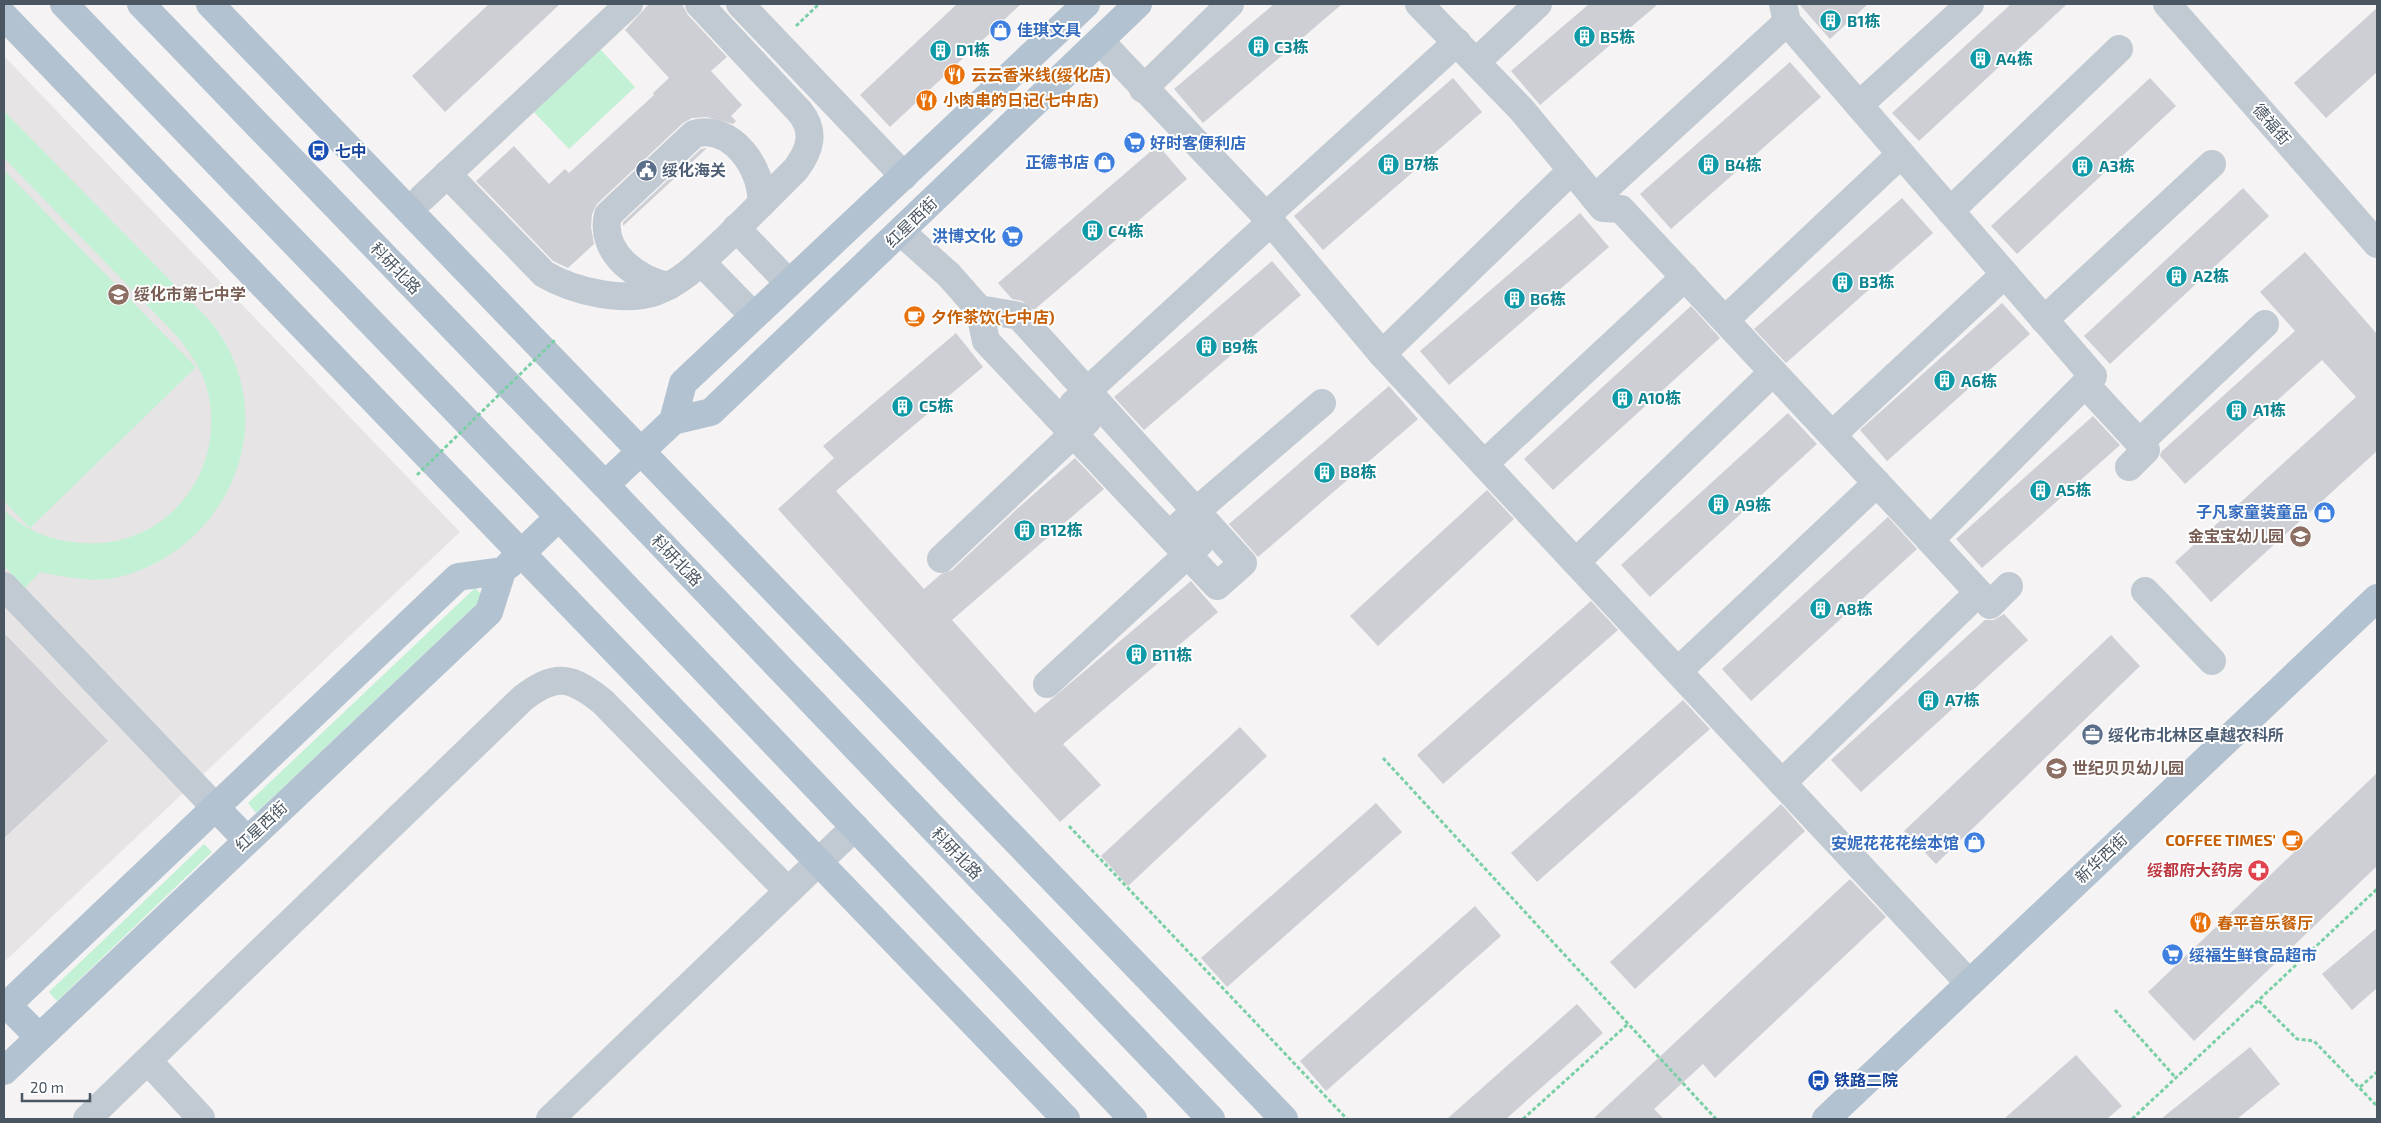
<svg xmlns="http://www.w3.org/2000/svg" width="2381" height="1123" font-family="'Exo 2','Noto Sans SC',sans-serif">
<rect width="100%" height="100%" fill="#f5f3f3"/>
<path fill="#e6e4e5" d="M4,56L460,532L4,962Z"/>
<g fill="#c3f1d5">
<path d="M600,49L635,87L569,149L533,111Z"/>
<path d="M4,111L210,321C286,414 232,548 119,577C95,583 64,577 40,572L25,588L4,566V510C26,531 52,541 82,543C164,549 224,476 209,397C204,372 191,353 175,334L4,158Z"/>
<path d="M4,170L196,367L30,528L4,501Z"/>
<path d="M475,588L484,597L256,813L248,803Z"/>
<path d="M204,844L212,852L57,1001L49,992Z"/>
</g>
<g fill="#cdcfd5">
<path d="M489,4H560L445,112L412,76Z"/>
<path d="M649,4H682L688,15L727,57L711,71L742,105L731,116L736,121L733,124L707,117L692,118L683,123L597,204L592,214L591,227L594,244L568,268L553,261L476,181L514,146L549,184L565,169L569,173L654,95L653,93L669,78L625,30Z"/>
<path d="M957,4H1021L890,127L860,95Z"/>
<path d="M1274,4H1342L1203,123L1174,89Z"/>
<path d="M1589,4H1658L1540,105L1511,71Z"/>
<path d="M1799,4H1868L1830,39Z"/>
<path d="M2011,4H2067L1919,141L1892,113Z"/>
<path d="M2377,8V72L2326,118L2294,83Z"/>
<path d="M1790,62L1821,97L1671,229L1640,194Z"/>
<path d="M1453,78L1482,112L1323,250L1294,216Z"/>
<path d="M2150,78L2176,106L2017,254L1991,226Z"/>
<path d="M1158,145L1187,179L1034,310L1022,301L1012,299L998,283Z"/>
<path d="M707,148L623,226V222L701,149Z"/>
<path d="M2243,188L2269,216L2110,364L2084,336Z"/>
<path d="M1902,198L1933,233L1786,363L1754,329Z"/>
<path d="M1580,213L1609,247L1449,385L1420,351Z"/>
<path d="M2305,252L2377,334V451L2211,602L2175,562L2356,397L2322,360L2185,484L2160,456L2161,452L2295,331L2260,292Z"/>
<path d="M1272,261L1301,295L1144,430L1114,397Z"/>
<path d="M2002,303L2030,334L1887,461L1860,430Z"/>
<path d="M1691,306L1720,338L1553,490L1524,459Z"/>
<path d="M956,333L983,367L836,491L924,589L941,574L952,570L1018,508L1075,458L1104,489L952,620L1035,713L1191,581L1218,612L1063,744L1101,785L1060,822L778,509L834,458L823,446Z"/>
<path d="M1389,386L1418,419L1258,557L1229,524Z"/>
<path d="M1788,413L1817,444L1650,597L1621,565Z"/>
<path d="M2093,416L2120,445L1982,568L1956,539Z"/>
<path d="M1487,490L1514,519L1378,646L1350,616Z"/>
<path d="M1888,517L1917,549L1751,701L1722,669Z"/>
<path d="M1591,601L1618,630L1443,784L1417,755Z"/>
<path d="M2004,614L2028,640L1861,792L1831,760L1985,620H1994Z"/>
<path d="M4,633L108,741L4,838Z"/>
<path d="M2111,635L2140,666L1936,864L1904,831Z"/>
<path d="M1683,700L1710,729L1537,882L1511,853Z"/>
<path d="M1240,727L1267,756L1128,886L1101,856Z"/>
<path d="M2377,773V866L2194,1041L2148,992Z"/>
<path d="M1376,803L1402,832L1227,987L1201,958Z"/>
<path d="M1781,804L1805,831L1635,989L1610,962Z"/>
<path d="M1850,879L1886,917L1715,1078L1703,1064L1654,1109L1664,1119H1593Z"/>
<path d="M1475,906L1501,936L1326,1091L1300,1061Z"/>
<path d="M2377,928V988L2352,1010L2322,974Z"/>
<path d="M1577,1004L1603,1033L1506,1119H1447Z"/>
<path d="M2250,1047L2280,1084L2237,1119H2161Z"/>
<path d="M2076,1055L2122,1106L2107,1119H2004Z"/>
</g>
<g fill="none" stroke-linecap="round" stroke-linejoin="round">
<g stroke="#7ad0a6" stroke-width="3" stroke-dasharray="4 2.5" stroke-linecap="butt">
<path d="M796,26L819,4"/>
<path d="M1383,758L1716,1119"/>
<path d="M1069,826L1347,1119"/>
<path d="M2259,1001L2297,1039L2314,1041L2377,1106"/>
<path d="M2115,1010L2176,1078"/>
<path d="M2360,1087L2377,1072"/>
<path d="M1523,1119L1628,1024"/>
<path d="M2132,1119L2377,889"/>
</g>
<g stroke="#c1cad2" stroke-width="28">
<path d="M740,4L904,176"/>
<path d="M1419,4L1521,109L1603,208L1621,209L1930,540L2093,376L1787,22L1783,4"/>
<path d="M2167,4L2377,244"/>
<path d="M1100,41L1266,216L1382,354L1484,464L1969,983"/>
<path d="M1476,62L1538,4"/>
<path d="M1143,89L1230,4"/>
<path d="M1859,105L1970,4"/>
<path d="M447,174L544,274C573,291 623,303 655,292C685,281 705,258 728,237C751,214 773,192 796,169C810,150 816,132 800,112L699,4"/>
<path d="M422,198L629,4"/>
<path d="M1595,198L1787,22"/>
<path d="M1950,211L2119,49"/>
<path d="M1266,216L1457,42"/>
<path d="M736,228L789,283"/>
<path d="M901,232L949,275L979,309L1019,316L1243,563L1217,586L986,341L979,309"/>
<path d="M701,262L754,316"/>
<path d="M669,286C637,280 599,252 608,215L694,134C732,123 764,170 761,204"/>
<path d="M1725,320L1901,154"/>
<path d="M2044,320L2212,164"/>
<path d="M1382,354L1572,170"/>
<path d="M2085,384L2146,450L2129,467"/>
<path d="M1073,404L1271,222"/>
<path d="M1832,435L2005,274"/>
<path d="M2139,443L2265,324"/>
<path d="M1484,464L1685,277"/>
<path d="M1181,524L1322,403"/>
<path d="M1930,540L1990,605L2009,586"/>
<path d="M941,559L1087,421"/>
<path d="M1576,562L1773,372"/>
<path d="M4,586L215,807"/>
<path d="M2145,591L2212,661"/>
<path d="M1678,671L1877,483"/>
<path d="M1047,684L1200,543"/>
<path d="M1782,783L1978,593"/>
<path d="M148,1061L201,1118"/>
<path d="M87,1119L523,698C556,673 571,676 603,702L788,891"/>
<path d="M550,1119L855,827"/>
</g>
<g stroke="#b3c2d1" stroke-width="28">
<path d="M64,4L559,517L1133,1119"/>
<path d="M141,4L605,485L1211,1119"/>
<path d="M210,4L1284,1119"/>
<path d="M1086,4L683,383L673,421L711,412L1138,4"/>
<path d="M4,16L1066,1119"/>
<path d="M605,485L673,421"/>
<path d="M509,565L559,517"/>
<path d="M215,807L247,840"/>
<path d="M7,1005L39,1037"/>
<path d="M4,1008L458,577L502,571L489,612L4,1071"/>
<path d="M1826,1119L2377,598"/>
</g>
<path stroke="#7ad0a6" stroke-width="3" stroke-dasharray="4 2.5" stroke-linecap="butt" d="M417,475L555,340"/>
</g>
<defs>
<symbol id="building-disc" viewBox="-11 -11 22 22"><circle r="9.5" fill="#0f9aa8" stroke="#fff"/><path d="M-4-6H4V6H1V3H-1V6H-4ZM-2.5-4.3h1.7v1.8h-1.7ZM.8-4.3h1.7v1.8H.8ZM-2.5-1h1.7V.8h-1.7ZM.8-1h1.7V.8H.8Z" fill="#fff"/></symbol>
<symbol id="shop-disc" viewBox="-11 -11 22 22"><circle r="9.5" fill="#3f7fe0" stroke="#fff"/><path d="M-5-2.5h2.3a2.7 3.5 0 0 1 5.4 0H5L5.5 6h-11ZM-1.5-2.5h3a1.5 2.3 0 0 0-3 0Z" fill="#fff"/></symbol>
<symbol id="restaurant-disc" viewBox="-11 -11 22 22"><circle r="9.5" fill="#e8710a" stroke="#fff"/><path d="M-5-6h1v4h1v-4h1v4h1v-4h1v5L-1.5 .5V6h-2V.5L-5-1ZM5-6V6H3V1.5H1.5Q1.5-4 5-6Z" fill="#fff"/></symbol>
<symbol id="supermarket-disc" viewBox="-11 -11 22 22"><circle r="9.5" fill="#3f7fe0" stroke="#fff"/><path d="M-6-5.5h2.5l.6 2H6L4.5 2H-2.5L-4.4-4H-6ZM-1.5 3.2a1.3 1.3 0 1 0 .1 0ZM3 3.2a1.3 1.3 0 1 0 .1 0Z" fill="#fff"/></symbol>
<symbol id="bus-disc" viewBox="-11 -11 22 22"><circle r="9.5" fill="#1a4fb4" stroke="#fff"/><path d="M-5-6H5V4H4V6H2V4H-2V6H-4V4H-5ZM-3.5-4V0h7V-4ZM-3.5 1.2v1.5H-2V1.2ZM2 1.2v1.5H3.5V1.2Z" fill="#fff"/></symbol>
<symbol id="civic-disc" viewBox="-11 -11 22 22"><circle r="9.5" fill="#5c6f8a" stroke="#fff"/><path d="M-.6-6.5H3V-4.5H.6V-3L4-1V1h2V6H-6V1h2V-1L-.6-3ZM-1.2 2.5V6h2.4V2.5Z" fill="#fff"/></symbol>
<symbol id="school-disc" viewBox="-11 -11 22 22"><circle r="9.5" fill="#8d6e63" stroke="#fff"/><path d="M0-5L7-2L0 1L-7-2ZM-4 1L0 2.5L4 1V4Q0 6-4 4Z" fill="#fff"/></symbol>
<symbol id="cafe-disc" viewBox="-11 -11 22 22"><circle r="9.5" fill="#e8710a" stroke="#fff"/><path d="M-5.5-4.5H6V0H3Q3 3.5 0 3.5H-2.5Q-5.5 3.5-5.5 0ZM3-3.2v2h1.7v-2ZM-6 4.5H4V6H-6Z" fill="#fff"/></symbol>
<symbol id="office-disc" viewBox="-11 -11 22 22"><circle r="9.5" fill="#5c6f8a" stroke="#fff"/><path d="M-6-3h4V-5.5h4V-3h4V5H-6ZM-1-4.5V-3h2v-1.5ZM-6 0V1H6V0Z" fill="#fff"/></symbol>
<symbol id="pharmacy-disc" viewBox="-11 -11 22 22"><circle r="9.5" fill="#e0444e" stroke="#fff"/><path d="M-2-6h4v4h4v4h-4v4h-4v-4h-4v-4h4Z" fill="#fff"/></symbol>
</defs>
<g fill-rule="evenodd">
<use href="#building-disc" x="1818" y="8" width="25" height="25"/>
<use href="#shop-disc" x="988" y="18" width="25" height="25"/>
<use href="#building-disc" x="1572" y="24" width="25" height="25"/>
<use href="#building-disc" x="1246" y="34" width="25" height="25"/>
<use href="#building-disc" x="928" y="38" width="25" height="25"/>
<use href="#building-disc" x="1968" y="46" width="25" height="25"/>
<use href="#restaurant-disc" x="942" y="62" width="25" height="25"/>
<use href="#restaurant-disc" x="914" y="88" width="25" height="25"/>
<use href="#supermarket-disc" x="1122" y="130" width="25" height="25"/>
<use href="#bus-disc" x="306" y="138" width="25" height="25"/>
<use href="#shop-disc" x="1092" y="150" width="25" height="25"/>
<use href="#building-disc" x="1376" y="152" width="25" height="25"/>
<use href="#building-disc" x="1696" y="152" width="25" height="25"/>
<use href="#building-disc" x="2070" y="154" width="25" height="25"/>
<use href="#civic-disc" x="634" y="158" width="25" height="25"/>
<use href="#building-disc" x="1080" y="218" width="25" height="25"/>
<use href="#supermarket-disc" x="1000" y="224" width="25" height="25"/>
<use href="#building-disc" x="2164" y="264" width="25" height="25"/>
<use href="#building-disc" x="1830" y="270" width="25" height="25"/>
<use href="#school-disc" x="106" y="282" width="25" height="25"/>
<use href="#building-disc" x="1502" y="286" width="25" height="25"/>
<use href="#cafe-disc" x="902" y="304" width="25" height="25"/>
<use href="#building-disc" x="1194" y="334" width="25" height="25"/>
<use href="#building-disc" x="1932" y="368" width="25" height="25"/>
<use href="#building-disc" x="1610" y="386" width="25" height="25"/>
<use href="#building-disc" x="890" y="394" width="25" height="25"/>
<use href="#building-disc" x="2224" y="398" width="25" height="25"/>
<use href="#building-disc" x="1312" y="460" width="25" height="25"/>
<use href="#building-disc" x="2028" y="478" width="25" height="25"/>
<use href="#building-disc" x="1706" y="492" width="25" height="25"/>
<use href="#shop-disc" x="2312" y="500" width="25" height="25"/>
<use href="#building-disc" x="1012" y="518" width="25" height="25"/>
<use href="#school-disc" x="2288" y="524" width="25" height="25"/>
<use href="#building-disc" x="1808" y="596" width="25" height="25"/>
<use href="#building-disc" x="1124" y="642" width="25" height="25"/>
<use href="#building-disc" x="1916" y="688" width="25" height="25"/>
<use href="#office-disc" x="2080" y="722" width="25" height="25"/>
<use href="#school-disc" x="2044" y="756" width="25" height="25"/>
<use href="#cafe-disc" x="2280" y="828" width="25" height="25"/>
<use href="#shop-disc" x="1962" y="830" width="25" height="25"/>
<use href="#pharmacy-disc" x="2246" y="858" width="25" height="25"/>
<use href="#restaurant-disc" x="2188" y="910" width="25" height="25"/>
<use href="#supermarket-disc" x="2160" y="942" width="25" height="25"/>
<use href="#bus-disc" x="1806" y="1068" width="25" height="25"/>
</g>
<g text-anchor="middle" stroke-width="4" stroke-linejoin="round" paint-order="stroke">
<g font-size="16" font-weight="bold" fill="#0d838f" stroke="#fff" text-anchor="start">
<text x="1847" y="27">B1栋</text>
<text x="1600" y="43">B5栋</text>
<text x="1274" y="53">C3栋</text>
<text x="956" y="56">D1栋</text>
<text x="1996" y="65">A4栋</text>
<text x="1404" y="170">B7栋</text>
<text x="1725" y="171">B4栋</text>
<text x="2099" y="172">A3栋</text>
<text x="1108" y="237">C4栋</text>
<text x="2193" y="282">A2栋</text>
<text x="1859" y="288">B3栋</text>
<text x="1530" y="305">B6栋</text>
<text x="1222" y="353">B9栋</text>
<text x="1961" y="387">A6栋</text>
<text x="1638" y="404">A10栋</text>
<text x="919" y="412">C5栋</text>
<text x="2253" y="416">A1栋</text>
<text x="1340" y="478">B8栋</text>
<text x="2056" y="496">A5栋</text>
<text x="1735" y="511">A9栋</text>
<text x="1040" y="536">B12栋</text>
<text x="1836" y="615">A8栋</text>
<text x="1152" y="661">B11栋</text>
<text x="1945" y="706">A7栋</text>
</g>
<g font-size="16" font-weight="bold" fill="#366cbe" stroke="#fff" text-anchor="end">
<text x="1017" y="36" text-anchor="start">佳琪文具</text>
<text x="1150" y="149" text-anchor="start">好时客便利店</text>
<text x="1089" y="168">正德书店</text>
<text x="996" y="242">洪博文化</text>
<text x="2308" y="518">子凡家童装童品</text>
<text x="1959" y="849">安妮花花花绘本馆</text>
<text x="2189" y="961" text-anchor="start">绥福生鲜食品超市</text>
</g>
<g font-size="16" font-weight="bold" fill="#c56008" stroke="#fff" text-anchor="start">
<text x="971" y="81">云云香米线(绥化店)</text>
<text x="943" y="106">小肉串的日记(七中店)</text>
<text x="931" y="323">夕作茶饮(七中店)</text>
<text x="2276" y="846" text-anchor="end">COFFEE TIMES'</text>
<text x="2217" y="929">春平音乐餐厅</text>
</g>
<g font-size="16" fill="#4a5661" stroke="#fff">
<text transform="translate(2272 124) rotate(49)" y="6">德福街</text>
<text transform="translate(911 222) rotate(-44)" y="6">红星西街</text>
<text transform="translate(396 268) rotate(46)" y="6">科研北路</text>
<text transform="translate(677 560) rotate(46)" y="6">科研北路</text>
<text transform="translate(261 826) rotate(-43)" y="6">红星西街</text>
<text transform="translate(957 853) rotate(46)" y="6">科研北路</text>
<text transform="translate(2101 858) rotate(-43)" y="6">新华西街</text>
</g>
<g font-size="16" font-weight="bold" fill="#164399" stroke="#fff" text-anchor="start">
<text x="335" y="157">七中</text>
<text x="1834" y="1086">铁路二院</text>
</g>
<g font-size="16" font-weight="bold" fill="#4e5e75" stroke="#fff" text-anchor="start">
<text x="662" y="176">绥化海关</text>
<text x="2108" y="741">绥化市北林区卓越农科所</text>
</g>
<g font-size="16" font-weight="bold" fill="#785e54" stroke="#fff" text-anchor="start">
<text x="134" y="300">绥化市第七中学</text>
<text x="2284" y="542" text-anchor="end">金宝宝幼儿园</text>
<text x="2072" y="774">世纪贝贝幼儿园</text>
</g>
<g font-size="16" font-weight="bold" fill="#be3a42" stroke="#fff" text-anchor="end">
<text x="2243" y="876">绥都府大药房</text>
</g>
</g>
<rect width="2381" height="1123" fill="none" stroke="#4a5661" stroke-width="10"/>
<path d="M22 1093v8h68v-8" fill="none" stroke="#4a5661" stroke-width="2.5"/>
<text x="30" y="1093" font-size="15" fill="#4a5661" stroke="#ffffff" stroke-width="4" paint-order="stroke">20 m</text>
</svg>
